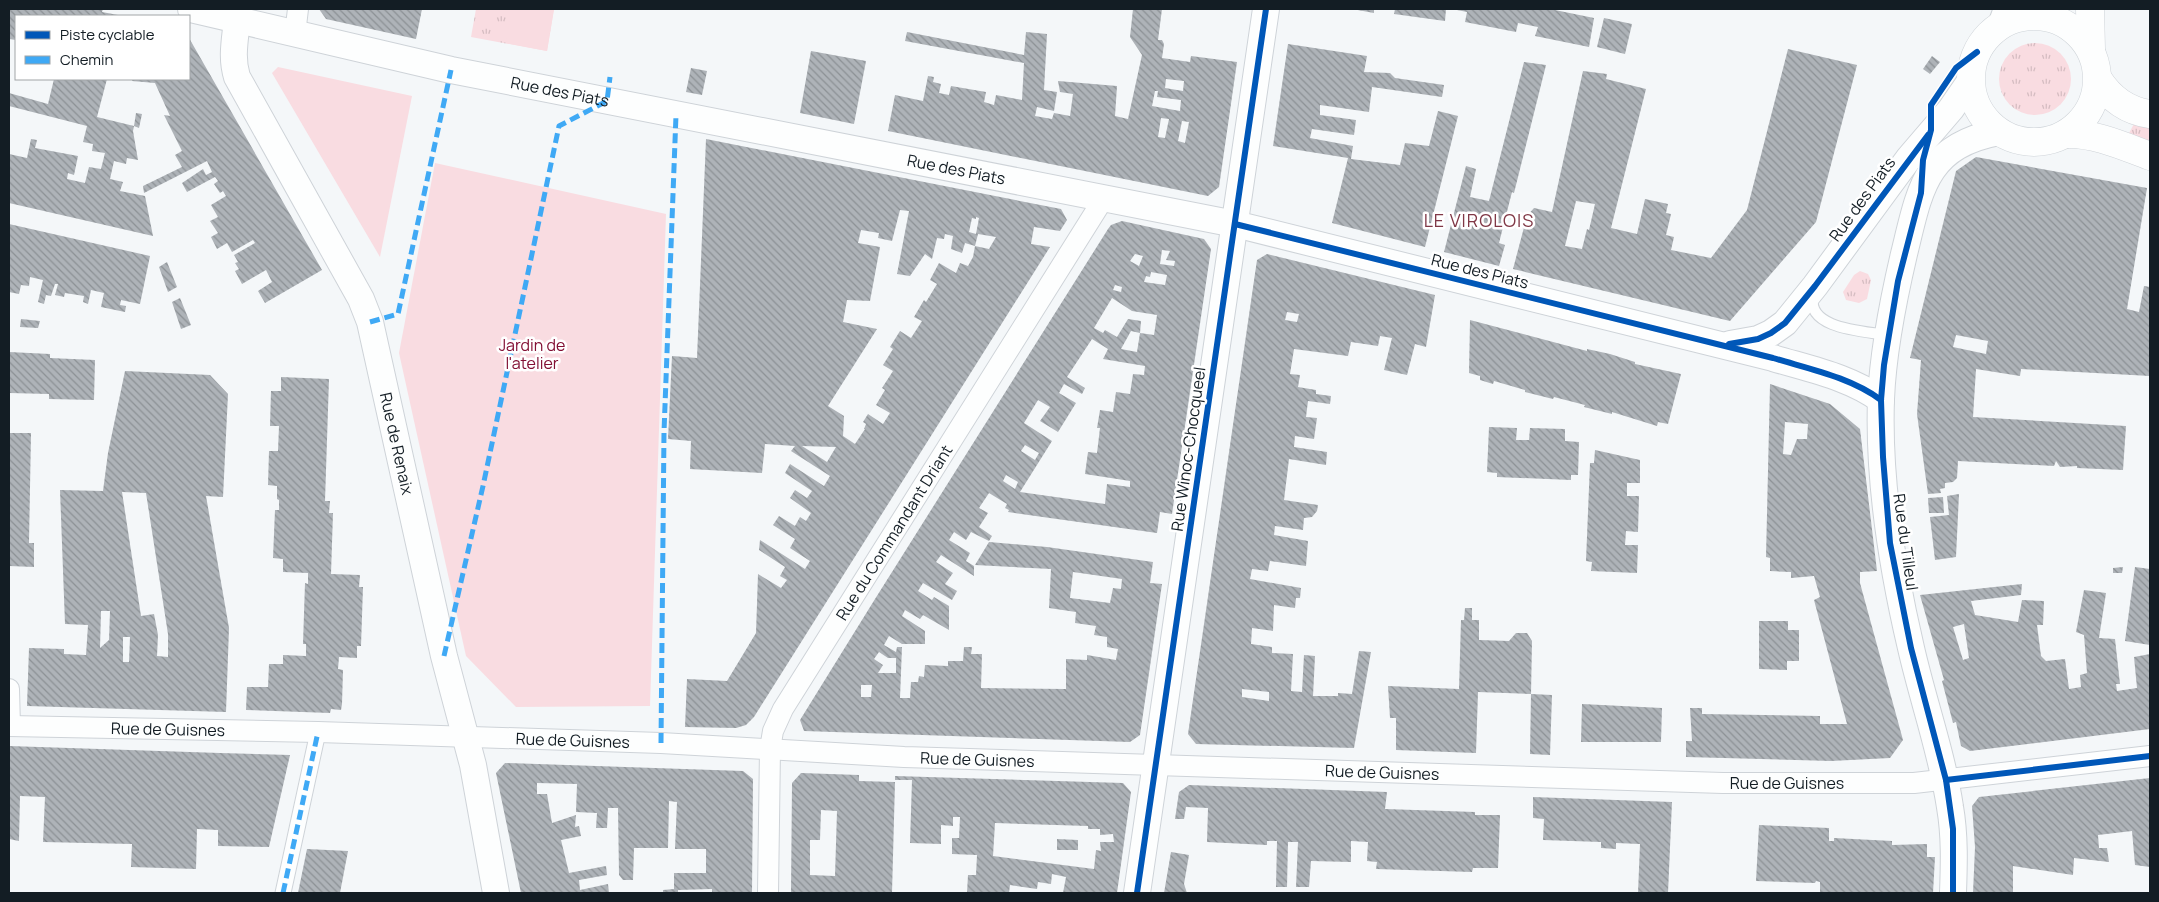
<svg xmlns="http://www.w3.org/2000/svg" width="2159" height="902" font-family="Manrope,sans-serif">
<defs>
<pattern id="grass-tufts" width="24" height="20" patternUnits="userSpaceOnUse" patternTransform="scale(1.25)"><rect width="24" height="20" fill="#f9dce1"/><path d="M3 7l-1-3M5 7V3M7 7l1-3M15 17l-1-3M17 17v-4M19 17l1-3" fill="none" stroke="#d5bcc1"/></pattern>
<pattern id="building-back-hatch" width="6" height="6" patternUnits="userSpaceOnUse" patternTransform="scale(1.25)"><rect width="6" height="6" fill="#aeb3b8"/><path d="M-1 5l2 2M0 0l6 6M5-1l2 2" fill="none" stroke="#8c9195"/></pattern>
</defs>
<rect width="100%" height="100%" fill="#f4f7f9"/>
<g fill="url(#grass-tufts)">
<path d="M476,9H554L547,51L471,37Z"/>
<circle cx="2035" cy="79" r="36"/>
<path d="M2136,120L2150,124V145L2127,137Z"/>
<path d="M1860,271L1868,274L1871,280L1867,299L1859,303L1846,300L1843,292L1854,275Z"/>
</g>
<g fill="#f9dce1">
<path d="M512,9H554L547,51L506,43Z"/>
<path d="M278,67L412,96L380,257L272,73Z"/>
<path d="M435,163L666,214L650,706L516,707L466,656L399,353Z"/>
</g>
<g fill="url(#building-back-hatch)" fill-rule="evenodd">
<path d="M9,9H103L102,12L118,15L16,16V40L9,39Z"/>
<path d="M319,9H422L416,39L326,19Z"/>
<path d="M1133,9H1162L1158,40H1162L1164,44L1162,58L1190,62L1191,56L1237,62L1219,187L1208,196L888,131L895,95L923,101L928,76L934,77L933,82L941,84L939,93L949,95L951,86L986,92L984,102L994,105L996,95L1022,100L1024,63L905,41L907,32L1024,55L1026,32L1047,34L1044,90L1057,92L1054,111L1037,107L1035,116L1052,119L1054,113L1070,116L1073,94L1060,92L1058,81L1117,86L1115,116L1128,119L1142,55L1130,37ZM1166,79L1184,81L1183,91L1165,88ZM1155,91H1158L1157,97L1181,100L1180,111L1152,106ZM1161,118L1169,119L1165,138L1158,137ZM1182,121L1189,122L1185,143L1178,141Z"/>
<path d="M1352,9H1374V13Z"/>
<path d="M1395,9H1446L1445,21L1394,14Z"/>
<path d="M1452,9H1550L1594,18L1589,47L1535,36L1538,27L1518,23L1516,32L1465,22L1467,12Z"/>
<path d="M1604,18L1632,24L1625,54L1597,47Z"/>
<path d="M189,38L322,270L265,303L258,291L272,282L266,270L242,284L235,271L239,269L235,263L238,262L234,255L255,243L253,240L232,252L227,243L217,249L211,237L218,233L210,221L218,217L211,205L226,196L223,191L220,193L214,184L218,181L215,177L187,192L182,183L203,169L206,175L212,172L207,161L144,193L143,186L182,167L175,155L182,151L164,115L170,116L155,83L132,81L133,79H189Z"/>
<path d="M1288,44L1367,56L1364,72L1390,73L1395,78L1444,85L1442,97L1372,87L1369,112L1320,105V115L1356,120L1354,135L1312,129L1310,138L1353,146L1351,159L1400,165L1405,143L1429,146L1438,111L1458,116L1425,247L1332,223L1348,158L1273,146Z"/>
<path d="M1788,49L1857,65L1816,222L1730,321L1513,269L1527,216L1534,208L1552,212L1583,71L1607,74L1606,79L1646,89L1611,228L1637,234L1645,199L1668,204L1666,213L1671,214L1666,235L1674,237L1671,250L1711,258L1747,210ZM1576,201L1595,204L1589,230L1587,229L1582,249L1565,246Z"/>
<path d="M811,51L866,61L854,124L800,113Z"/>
<path d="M1932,56L1940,62L1930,74L1923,69Z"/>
<path d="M1524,62L1546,65L1514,193L1512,192L1499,243L1505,245L1499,266L1444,252L1466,166L1476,169L1470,197L1489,201Z"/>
<path d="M691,68L707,71L702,95L686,92Z"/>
<path d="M54,79H107L97,117L134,126L136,113L142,114L139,128L134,126L133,131L138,160L127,158L126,164L114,161L110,179L123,182L120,191L145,196L153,236L9,203V154L27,158L31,139L37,140L35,148L78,156L74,175L68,173L67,179L85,183L89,167L101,169L105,153L92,151L93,144L83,142L87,126L9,106V93L48,104Z"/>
<path d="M706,139L1061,209L1067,220L1060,231L1034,227L1031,244L1050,247L754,717L746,725L736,728L685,727L687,679L727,681L756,633L758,574L781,588L787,580L780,576L785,567L759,550L760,540L805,569L810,561L790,548L795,539L773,525L779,516L795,526L800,517L806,521L811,513L790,498L795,490L807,498L812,491L785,473L790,464L824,486L830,476L791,451L795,446L765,444L762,473L690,469L691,441L668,439L672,356L697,358ZM900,210L909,211L897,274L910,276L925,254L932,259L937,238L944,239L945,234L953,236L951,249L962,253L965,243L975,246L973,257L968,266L960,263L956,273L939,263L930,280L937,284L926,302L924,300L914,317L922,321L911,338L900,331L890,347L893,349L883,365L893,371L882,388L885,390L876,405L890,413L883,424L868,414L863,422L866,424L864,429H865L855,444L843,436L844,416L828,406L877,329L843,322L847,300L870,301L880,247L858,243L861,230L879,233L878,238L892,241ZM976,217L979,218L976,234L969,232L972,218L976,219ZM978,234L996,237L989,249L975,246ZM802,446L836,447L827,462Z"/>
<path d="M1976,157L2147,188L2127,309L2139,312L2144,286L2150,287V376L2021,369L2020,376L1976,369L1973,417L2126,426L2123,470L2077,468V466L2060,467L2056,461L2054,466L1958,461L1957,478L1953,482L1945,483V488L1940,489L1941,493L1928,494L1917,414L1921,360L1910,358L1956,171ZM1956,335L1988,341L1986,354L1953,347Z"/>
<path d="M1122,221L1204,239L1211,249L1172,514L1160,512L1157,533L1008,512L1009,510L1005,508L1007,504L989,493L979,508L988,513L979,527L992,536L989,541L971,532L966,540L954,532L949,540L970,553L966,561L974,566V576L941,555L936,562L953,573L945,584L957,591L952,600L923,583L918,591L932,600L934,597L949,606V630L923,615L920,619L905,610L902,616L925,631V644H902L889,636L884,645L896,652L897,647H902L900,698H910L911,682H918L919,676L924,677L925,665L948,666V661H963L964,647H972L971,654H982L981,688L1066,689V659L1087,660V655L1116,660L1118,649L1107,647V637L1094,635L1096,626L1075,623L1076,612L1049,608L1051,569L975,565L989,542L1047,547L1153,562L1150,583L1162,584L1140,735L1130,742L804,731L800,720L875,599L1108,229L1111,225ZM1162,250L1170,251L1166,260L1175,261L1174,266L1160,264ZM1135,254L1143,256L1139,266L1130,261ZM1151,272L1167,275L1165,285L1144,282L1146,276L1150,277ZM1115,285L1122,287L1121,292L1113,290ZM1112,298L1132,311L1157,315L1154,335L1140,333L1137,352L1121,349L1131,331L1140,333L1141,321L1128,319L1117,337L1105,330L1103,333L1094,328ZM1092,339L1108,349L1103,359L1145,366L1144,375L1133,374L1130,394L1116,392L1113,412L1100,410L1097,428H1100L1097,453L1088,452L1085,474L1130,481V487L1107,484L1105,504L1020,492L1052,441L1024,423L1038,400L1050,407L1040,421L1058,432L1076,403L1059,393L1064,384L1082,394L1085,388L1067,377ZM1025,445L1039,453L1035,460L1021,451ZM1006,475L1018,482L1015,489L1003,481ZM1073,572L1122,579L1121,589L1113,588L1110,603L1070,598ZM879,652L888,658H896V673H878L883,665L874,659ZM861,685H872L871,697H861Z"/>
<path d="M9,224L150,256L140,304L121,300L120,305L126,306L125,312L101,307L104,293L91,290L88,304L83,302L84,296L65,293L64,297L55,295L58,284H55L51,296L46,295L44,304L38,302L43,280L30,277L29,286L21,285L19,294L9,292Z"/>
<path d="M1267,254L1435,295L1426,347L1415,344L1407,375L1384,370L1392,338L1380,336L1378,346L1351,342L1348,356L1294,349L1290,374L1300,375L1298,387L1316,390V394L1331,396L1330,404L1308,401L1306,417L1317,418L1314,439L1295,436L1294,447L1327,452L1326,465L1289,459L1284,500L1318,505L1317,511L1312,517L1304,518L1303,530L1275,526L1274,535L1308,541L1306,566L1270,561L1268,571L1252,569L1250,579L1301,588L1300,598H1296L1295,608L1274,605L1273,631L1252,628L1251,644L1272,647V653L1293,654L1291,691L1302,692L1304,655L1315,656L1313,696H1338V693L1352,694L1359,651L1371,652L1354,748L1196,744L1188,734L1257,260ZM1287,312L1299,314L1297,322L1285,320ZM1242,689L1269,692V701L1242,697Z"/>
<path d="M167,262L177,287L168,292L159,267Z"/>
<path d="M180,298L191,325L181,329L172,302Z"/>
<path d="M21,319L40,321L38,328L20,327Z"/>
<path d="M1470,320L1587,351V349L1610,354L1635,362V364L1681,374L1668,424L1658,422L1657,426L1612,412V414L1584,407L1585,405L1554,397L1553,399L1525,392V390L1494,381L1493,384L1480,380V376L1469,373Z"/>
<path d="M9,352L50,354V358L95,360L94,400L49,399V394L9,393Z"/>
<path d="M125,371L210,375L228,394L223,497L206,496L229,628L226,712L27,706L29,648L64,649V654L86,655L88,625L65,624L60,490L103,491L108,453ZM122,492L146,493L168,634V657L157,656L158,635L154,614L141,616ZM101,611H110L109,640L100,648ZM123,637H130L129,662H123Z"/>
<path d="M281,377L329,379L325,501H330L329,513H333L331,574L360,575L359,587H363L361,646H357V658L339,657L338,669L343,670L342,704L341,710L331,709L330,713L246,710L247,687H268L269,664H283V655L306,656V644H303L305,583L308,584V573L283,572V559L273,558L275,510H279V500L277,499V486L268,485L269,451H278L279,426H270L271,391H281Z"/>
<path d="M1770,384L1830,404L1860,429L1877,571L1860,572V583L1903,740L1890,758L1831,761L1686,757V741H1692L1690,708H1702V714L1820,716V724H1847L1814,600L1820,597L1814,576L1791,578V572L1770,571V558L1766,557ZM1785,422L1808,424L1807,439H1797L1791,455L1783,454Z"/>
<path d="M1489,427L1517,428L1516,440H1529L1530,428L1565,429V441L1579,442L1578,475H1571V480L1497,477V473L1487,472Z"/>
<path d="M9,433H31L29,543H34V567L9,566Z"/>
<path d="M1595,450L1640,460V483H1627V496H1639L1638,532L1626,531L1625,545H1638L1637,573L1591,571L1592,562L1586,561L1590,463H1594Z"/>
<path d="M1959,494L1956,557L1935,560L1930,517L1949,515L1947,496Z"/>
<path d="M1943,497L1944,513H1929L1928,498Z"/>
<path d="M2123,567L2122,573H2113V568Z"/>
<path d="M2135,567L2150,569V645L2125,641Z"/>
<path d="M2022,584L2021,595L1971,601L1975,615L2018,622L2022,600L2044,601L2043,625H2037L2041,656L2046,661L2065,659L2069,689L2081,687L2080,675L2087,673L2084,635L2076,632L2084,590L2106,593L2099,638L2115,639L2120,684H2116L2117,691L2137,688L2134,657L2150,654V729L1970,751L1961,746L1956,722L1953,723L1942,681L1944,680L1920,595ZM1964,624L1969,658L1963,660L1953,627Z"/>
<path d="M1465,608H1472V620H1479V640L1509,641L1516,633H1527L1532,641L1531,694L1478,692L1476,753L1396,750V718H1390L1388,686L1459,689L1461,620H1464Z"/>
<path d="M1759,621H1788V630H1799V661H1787V670L1759,669Z"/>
<path d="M1531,694L1552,695L1550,755L1530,754Z"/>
<path d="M1582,704L1662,708L1661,742H1581Z"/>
<path d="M9,746L220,753L290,755L269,847L218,846V830L197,829L196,869L131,867L132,844L43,842L45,797L20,796L19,841L9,839Z"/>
<path d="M505,763L743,771L753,779L752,893H712V889L678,890V893H663V890L674,889V873H706V849H675L677,802L669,801L668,848H634L633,880H623L619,875L618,808H608L607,828H596L597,813L576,812L577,784L537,783V794H547L552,823L576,815L575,827L579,826L581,836L561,840L569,873L606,866L607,875L579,880L580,890L608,884L609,893H521L496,773Z"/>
<path d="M801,773L859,775V781L895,782L892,893H791L792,783ZM821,810L837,811L835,876L810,875V840H820Z"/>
<path d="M895,776L1123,783L1131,792L1117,893H1063L1066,877L1052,874L1051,884L1038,882L1037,889L1010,885L1009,893H967L968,875H976L977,855L952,854V838H959L960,817H953V826L941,825V844L910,843L912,780H895ZM995,823L1088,826V829H1100V835L1113,834L1114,842H1100L1101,851L1096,850L1094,869L993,856Z"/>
<path d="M2150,778V867L2135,865L2132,831L2098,835L2099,848H2107L2109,862L2074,858L2073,875L2013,866V893H1973L1975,847L1972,806L1979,797Z"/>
<path d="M1189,785L1387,792L1385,809L1475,812V815H1500L1498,868H1473L1472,872L1376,869L1377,862L1367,861L1368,842L1351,841V862L1311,861L1309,887H1296L1298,842H1288L1287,887H1276L1277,841H1267V845L1207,842L1208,808L1186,807L1184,819H1175L1179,792Z"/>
<path d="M1533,797L1672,802L1668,893H1638L1640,844L1616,843V849L1601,848V842L1543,840L1544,819L1533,818Z"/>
<path d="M1759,825L1829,828V841H1834V838L1892,841V845L1927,844V857H1935L1933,893H1820V882L1816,881L1815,883L1756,881Z"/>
<path d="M1057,839L1078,840V850H1057Z"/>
<path d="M307,849L348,851L340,893H298Z"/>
<path d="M1171,852L1189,855L1184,884L1187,893H1164Z"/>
</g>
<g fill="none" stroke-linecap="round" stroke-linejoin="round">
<defs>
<path id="service" d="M1813,297C1807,329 1864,331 1886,335"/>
<path id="pedestrian" d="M283,893L318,732"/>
<g id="minor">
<path d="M295,34L298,9"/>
<path d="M9,689L10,726"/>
<path id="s1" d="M9,726L318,732L661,743L904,757L1723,783H1914L2150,756"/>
<path id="s2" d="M768,893L770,749L773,731L783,709L1104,198"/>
</g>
<g id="tertiary">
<path id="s3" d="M191,9L451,70L1235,224L1773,358C1809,369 1850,377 1881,400"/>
<path id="s4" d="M237,20C235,40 231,58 237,77L361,299L370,322L444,656L473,765L496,893"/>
<path d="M2001,25L2007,9"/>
<path d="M1730,344L1758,339L1771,333L1785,323L1815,286L1909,158L1951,109L1971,80"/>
<path d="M1137,893L1266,9"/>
<path d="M1953,893C1954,865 1955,836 1950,807C1942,753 1923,701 1911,648C1892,567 1878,482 1881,399C1883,350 1893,301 1904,254C1920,189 1925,146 1999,132"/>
</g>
<g id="secondary">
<path d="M2090,9L2091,49"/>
<circle cx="2034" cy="79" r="63"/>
<path d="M2098,79C2110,98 2127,111 2150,114"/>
<path d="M2066,134C2095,133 2123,146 2150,156"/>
</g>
</defs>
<use href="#service" stroke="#ced3d8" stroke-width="12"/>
<use href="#pedestrian" stroke="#ced3d8" stroke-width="17"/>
<use href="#minor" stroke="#ced3d8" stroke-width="22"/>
<use href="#tertiary" stroke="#ced3d8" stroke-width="28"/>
<use href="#secondary" stroke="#ced3d8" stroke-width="29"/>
<use href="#service" stroke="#fdfefe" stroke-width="10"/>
<use href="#pedestrian" stroke="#fdfefe" stroke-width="15"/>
<use href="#minor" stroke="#fdfefe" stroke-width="20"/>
<use href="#tertiary" stroke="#fdfefe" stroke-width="26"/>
<use href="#secondary" stroke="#fdfefe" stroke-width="28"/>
<g stroke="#3fa9f5" stroke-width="5" stroke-dasharray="10 5" stroke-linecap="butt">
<path d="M370,322L398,314L451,70"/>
<path d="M444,656L483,486L559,126L607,101L610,77"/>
<path d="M661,743L664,432L676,115"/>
<path d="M283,893L318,732"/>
</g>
<defs>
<g id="cycleway">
<path d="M1235,224L1773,358C1809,369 1850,377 1881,400"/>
<path d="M1729,344L1758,339L1771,333L1785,323L1815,286L1928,135"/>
<path d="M1946,780L2150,756"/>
<path d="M1137,893L1266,9"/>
<path d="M1953,893V829L1946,780L1911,648L1890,543L1883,457L1881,400L1884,365L1898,281L1921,193L1923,160L1931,130V105L1956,68L1977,52"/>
</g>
</defs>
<use href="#cycleway" stroke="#fff" stroke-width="9"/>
<use href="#cycleway" stroke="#0057b8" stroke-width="6"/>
</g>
<g text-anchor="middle" stroke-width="5" stroke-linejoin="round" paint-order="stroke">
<g font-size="16" fill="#131d24" stroke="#fff">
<text dy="6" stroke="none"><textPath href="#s3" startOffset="378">Rue des Piats</textPath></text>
<text dy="6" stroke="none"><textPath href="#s3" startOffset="782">Rue des Piats</textPath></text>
<text transform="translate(1862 199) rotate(-54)" y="6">Rue des Piats</text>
<text transform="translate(1480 271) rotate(14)" y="6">Rue des Piats</text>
<text dy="6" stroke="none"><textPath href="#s4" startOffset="461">Rue de Renaix</textPath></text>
<text transform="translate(1188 449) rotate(-82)" y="6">Rue Winoc-Chocqueel</text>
<text dy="6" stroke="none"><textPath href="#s2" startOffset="395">Rue du Commandant Driant</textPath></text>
<text transform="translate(1906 542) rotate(82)" y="6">Rue du Tilleul</text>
<text dy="6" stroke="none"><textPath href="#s1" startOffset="159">Rue de Guisnes</textPath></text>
<text dy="6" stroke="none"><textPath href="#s1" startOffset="564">Rue de Guisnes</textPath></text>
<text dy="6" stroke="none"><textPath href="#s1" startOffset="969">Rue de Guisnes</textPath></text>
<text dy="6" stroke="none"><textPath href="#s1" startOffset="1374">Rue de Guisnes</textPath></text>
<text dy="6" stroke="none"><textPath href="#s1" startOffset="1779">Rue de Guisnes</textPath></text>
</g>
<g font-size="16" fill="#821034" stroke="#fff">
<text x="532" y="351">Jardin de<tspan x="532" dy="18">l'atelier</tspan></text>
</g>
<g font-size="18" letter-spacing="1" fill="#803846" stroke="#fff">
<text x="1479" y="227">LE VIROLOIS</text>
</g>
</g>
<rect width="2159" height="902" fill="none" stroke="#131d24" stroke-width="20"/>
<rect x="15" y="15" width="175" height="65" fill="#ffffff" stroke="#a1a5a7"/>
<rect x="25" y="31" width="25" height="8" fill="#0057b8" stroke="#a1a5a7"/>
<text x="60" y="40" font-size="15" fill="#131d24">Piste cyclable</text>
<rect x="25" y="56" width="25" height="8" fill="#3fa9f5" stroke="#a1a5a7"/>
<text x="60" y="65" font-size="15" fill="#131d24">Chemin</text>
</svg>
